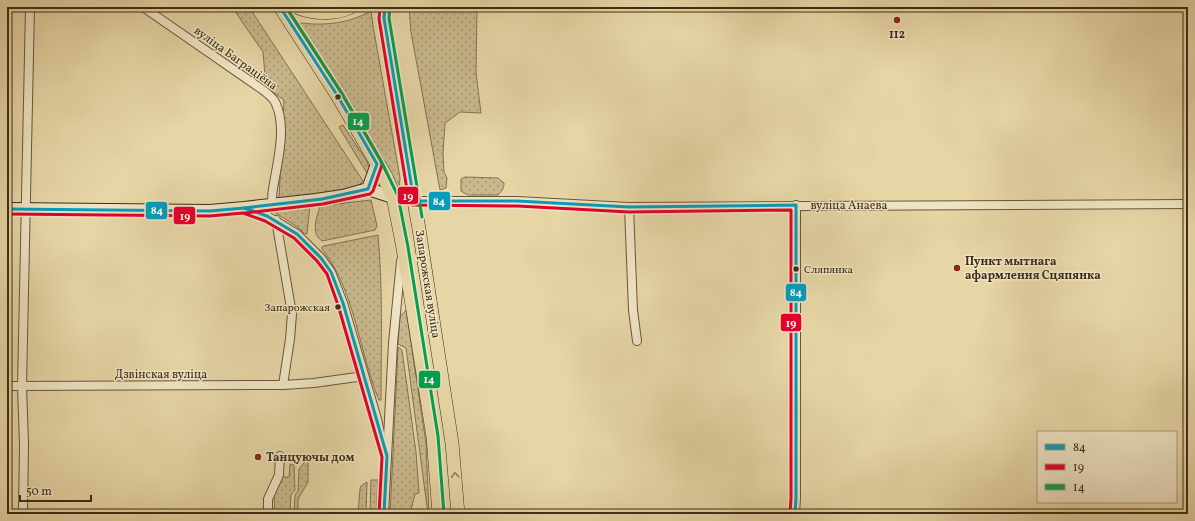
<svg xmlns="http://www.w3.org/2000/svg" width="1195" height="521" font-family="Vollkorn,serif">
<defs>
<pattern id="grass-dots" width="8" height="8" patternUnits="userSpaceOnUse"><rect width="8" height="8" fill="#c9b88d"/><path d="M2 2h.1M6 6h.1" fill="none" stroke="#a49672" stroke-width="1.8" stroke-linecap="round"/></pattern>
</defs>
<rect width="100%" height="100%" fill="#e6d5a5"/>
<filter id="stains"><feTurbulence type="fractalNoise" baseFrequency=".005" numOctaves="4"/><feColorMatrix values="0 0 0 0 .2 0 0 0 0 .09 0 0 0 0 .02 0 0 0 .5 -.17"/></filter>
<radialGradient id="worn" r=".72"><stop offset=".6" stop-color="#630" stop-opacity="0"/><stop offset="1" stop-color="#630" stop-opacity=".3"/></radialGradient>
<g fill="url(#grass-dots)" stroke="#837252">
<path d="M232,7H249L363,181L358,186L352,188L279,199L284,100L266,87L263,52Z"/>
<path d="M409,7H477L476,73L481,113L460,112L445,123L443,153L444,172L447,178L446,188L440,190L411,32Z"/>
<path d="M371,11L373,26L400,178L399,190L392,173L298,25L301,23C325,26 350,23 371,11Z"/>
<path d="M343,125L366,160L370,169L368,175L339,127Z"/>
<path d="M465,177L498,178L504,183C504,188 502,191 498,195H468L461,191V179Z"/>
<path d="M371,200L377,226L375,230L322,241C310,232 317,218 320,206Z"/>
<path d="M310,206L307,234L304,233L296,226L271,210Z"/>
<path d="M378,235C383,290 381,345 381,400H379C375,391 372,381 369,371C356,329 350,285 322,249V247L324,246Z"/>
<path d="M406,310L426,443L429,514H428L406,348L398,344L400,317Z"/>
<path d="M398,347L402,350L416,452L419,493L415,494L410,514H390L395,414Z"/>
<path d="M308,458V482L298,499V514H294L295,495L298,491L299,469Z"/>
<path d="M290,464L294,465L295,490L291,495L290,514H275L274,494L282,477H289Z"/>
<path d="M371,480H378L376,514H370Z"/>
<path d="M367,482L366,514H358L360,489L361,486Z"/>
</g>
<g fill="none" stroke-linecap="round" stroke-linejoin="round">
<defs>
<g id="street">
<path d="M143,7L263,90C268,94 274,98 276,104C287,128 277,164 273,189C272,194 272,200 272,205"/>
<path d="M414,201H517L629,207L1188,204"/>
<path d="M629,207L633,310L637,341"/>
<path d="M248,210L267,216L297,234L321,258L331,272L343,303L377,419L381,438L387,456"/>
<path d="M276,220L292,314L290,339L283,385"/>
<path d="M7,386L283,385L314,383L364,376"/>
<path d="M23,514L24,444L22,386L30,7"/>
<path d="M268,514V499L279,475L280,456"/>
<path d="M384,514L393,343L401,261"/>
<path d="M795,514L796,498V205"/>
</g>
<g id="secondary">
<path d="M368,189L377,164"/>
<path d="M7,209L210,211L244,208L316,200L343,196L368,189L393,197"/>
</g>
<g id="primary">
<path d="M280,7L337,95L377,164L393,197L403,248L433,437L439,514"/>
<path d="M296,7C313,14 334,15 351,7"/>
<path d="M385,7L384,18L414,201L419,229L452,443L458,514"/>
</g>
</defs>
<use href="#street" stroke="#67573a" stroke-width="10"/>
<use href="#secondary" stroke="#3d2d17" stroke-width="14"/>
<use href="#primary" stroke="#3d2d17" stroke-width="14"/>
<use href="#street" stroke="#efe4c4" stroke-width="8"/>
<use href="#secondary" stroke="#efe4c4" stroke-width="12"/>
<use href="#primary" stroke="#e6d5a5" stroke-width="13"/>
<defs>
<g id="bus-1">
<path d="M385,7L384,18L414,201H517L629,207L796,205V498L795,514"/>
<path d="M244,208L322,199L368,189L377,164L337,95L280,7"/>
<path d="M7,209L210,211L244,208L267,216L297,234L321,258L331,272L343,303L387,456L384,514"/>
</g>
<g id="bus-2">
<path d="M380,7L379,19L409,202L412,205L517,206L629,212L791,210V498L790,514"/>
<path d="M245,213L323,204L370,194L373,191L382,165L381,161L341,92L286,7"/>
<path d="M7,214L210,216L243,213L265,221L294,238L317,261L327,274L338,305L382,457L379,514"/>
</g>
<g id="bus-3">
<path d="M286,7L341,92L381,161L398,196L408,247L438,436L444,514"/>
<path d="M390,7L389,18L422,217"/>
</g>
</defs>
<use href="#bus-1" stroke="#efe4c4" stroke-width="6"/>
<use href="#bus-2" stroke="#efe4c4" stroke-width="6"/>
<use href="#bus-3" stroke="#efe4c4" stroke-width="6"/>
<use href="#bus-1" stroke="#069dbc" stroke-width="3"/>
<use href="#bus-2" stroke="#e4002b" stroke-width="3"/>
<use href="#bus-3" stroke="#03a04e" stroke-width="3"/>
</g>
<defs><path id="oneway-chevron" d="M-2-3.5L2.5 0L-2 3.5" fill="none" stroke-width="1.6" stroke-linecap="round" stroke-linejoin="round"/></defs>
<use stroke="#92815e" href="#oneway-chevron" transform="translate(455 475) rotate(-94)"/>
<g fill="#8f2418" stroke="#efe4c4" stroke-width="1.5">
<circle cx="897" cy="20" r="4"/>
<circle cx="957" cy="268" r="4"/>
<circle cx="258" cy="457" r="4"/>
</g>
<g fill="#3d2d17" stroke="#efe4c4" stroke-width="1.5">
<circle cx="338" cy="97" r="3.5"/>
<circle cx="796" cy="269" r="3.5"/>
<circle cx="338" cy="307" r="3.5"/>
</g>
<g text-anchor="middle" stroke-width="3" stroke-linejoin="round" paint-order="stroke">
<g font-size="11" fill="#3d2d17" stroke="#efe4c4" text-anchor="start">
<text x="804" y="273">Сляпянка</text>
<text x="330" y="311" text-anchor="end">Запарожская</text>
</g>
<g font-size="12" font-weight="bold" fill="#3d2d17" stroke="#efe4c4" text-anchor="start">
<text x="897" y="38" text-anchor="middle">112</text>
<text x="965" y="265">Пункт мытнага<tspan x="965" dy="14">афармлення Сцяпянка</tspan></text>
<text x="266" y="461">Танцуючы дом</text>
</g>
<g font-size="12" fill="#3d2d17" stroke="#efe4c4">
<text transform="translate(236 58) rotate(36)" y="4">вуліца Баграціёна</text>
<text x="849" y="209">вуліца Анаева</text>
<text transform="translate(428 284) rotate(81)" y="4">Запарожская вуліца</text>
<text x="161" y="378">Дзвінская вуліца</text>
</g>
</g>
<g stroke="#efe4c4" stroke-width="1.5">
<rect x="347" y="112" width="23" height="19" rx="4" fill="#03a04e"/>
<rect x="397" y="186" width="22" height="19" rx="4" fill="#e4002b"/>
<rect x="428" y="191" width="23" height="20" rx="4" fill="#069dbc"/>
<rect x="145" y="201" width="23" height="19" rx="4" fill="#069dbc"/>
<rect x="173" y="206" width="23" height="19" rx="4" fill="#e4002b"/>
<rect x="785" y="283" width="22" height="19" rx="4" fill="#069dbc"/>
<rect x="780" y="313" width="22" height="19" rx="4" fill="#e4002b"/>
<rect x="418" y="370" width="23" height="19" rx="4" fill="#03a04e"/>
</g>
<g font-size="11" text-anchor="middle" font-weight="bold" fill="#fff">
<text x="358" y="125">14</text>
<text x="408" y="200">19</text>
<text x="439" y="205">84</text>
<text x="157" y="214">84</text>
<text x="185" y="220">19</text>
<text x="796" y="296">84</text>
<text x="791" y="327">19</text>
<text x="429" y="383">14</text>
</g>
<rect width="1195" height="521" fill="none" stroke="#e6d5a5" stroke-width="24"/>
<rect x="8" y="8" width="1179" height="505" fill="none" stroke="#3d2d17" stroke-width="2"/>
<rect x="12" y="12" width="1171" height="497" fill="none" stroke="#3d2d17"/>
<rect x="1037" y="431" width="140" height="72" fill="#efe4c4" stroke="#a89b7f"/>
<rect x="1045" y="444" width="20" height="6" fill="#069dbc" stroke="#a89b7f"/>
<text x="1073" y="451" font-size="12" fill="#3d2d17">84</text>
<rect x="1045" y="464" width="20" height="6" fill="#e4002b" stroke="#a89b7f"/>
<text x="1073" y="471" font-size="12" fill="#3d2d17">19</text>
<rect x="1045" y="484" width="20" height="6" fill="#03a04e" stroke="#a89b7f"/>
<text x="1073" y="491" font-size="12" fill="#3d2d17">14</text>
<path d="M20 495v6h71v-6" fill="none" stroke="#3d2d17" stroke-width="2"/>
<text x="26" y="495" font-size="12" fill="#3d2d17" stroke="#efe4c4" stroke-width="3" paint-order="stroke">50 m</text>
<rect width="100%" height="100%" filter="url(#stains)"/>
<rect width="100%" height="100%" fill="url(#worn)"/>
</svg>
